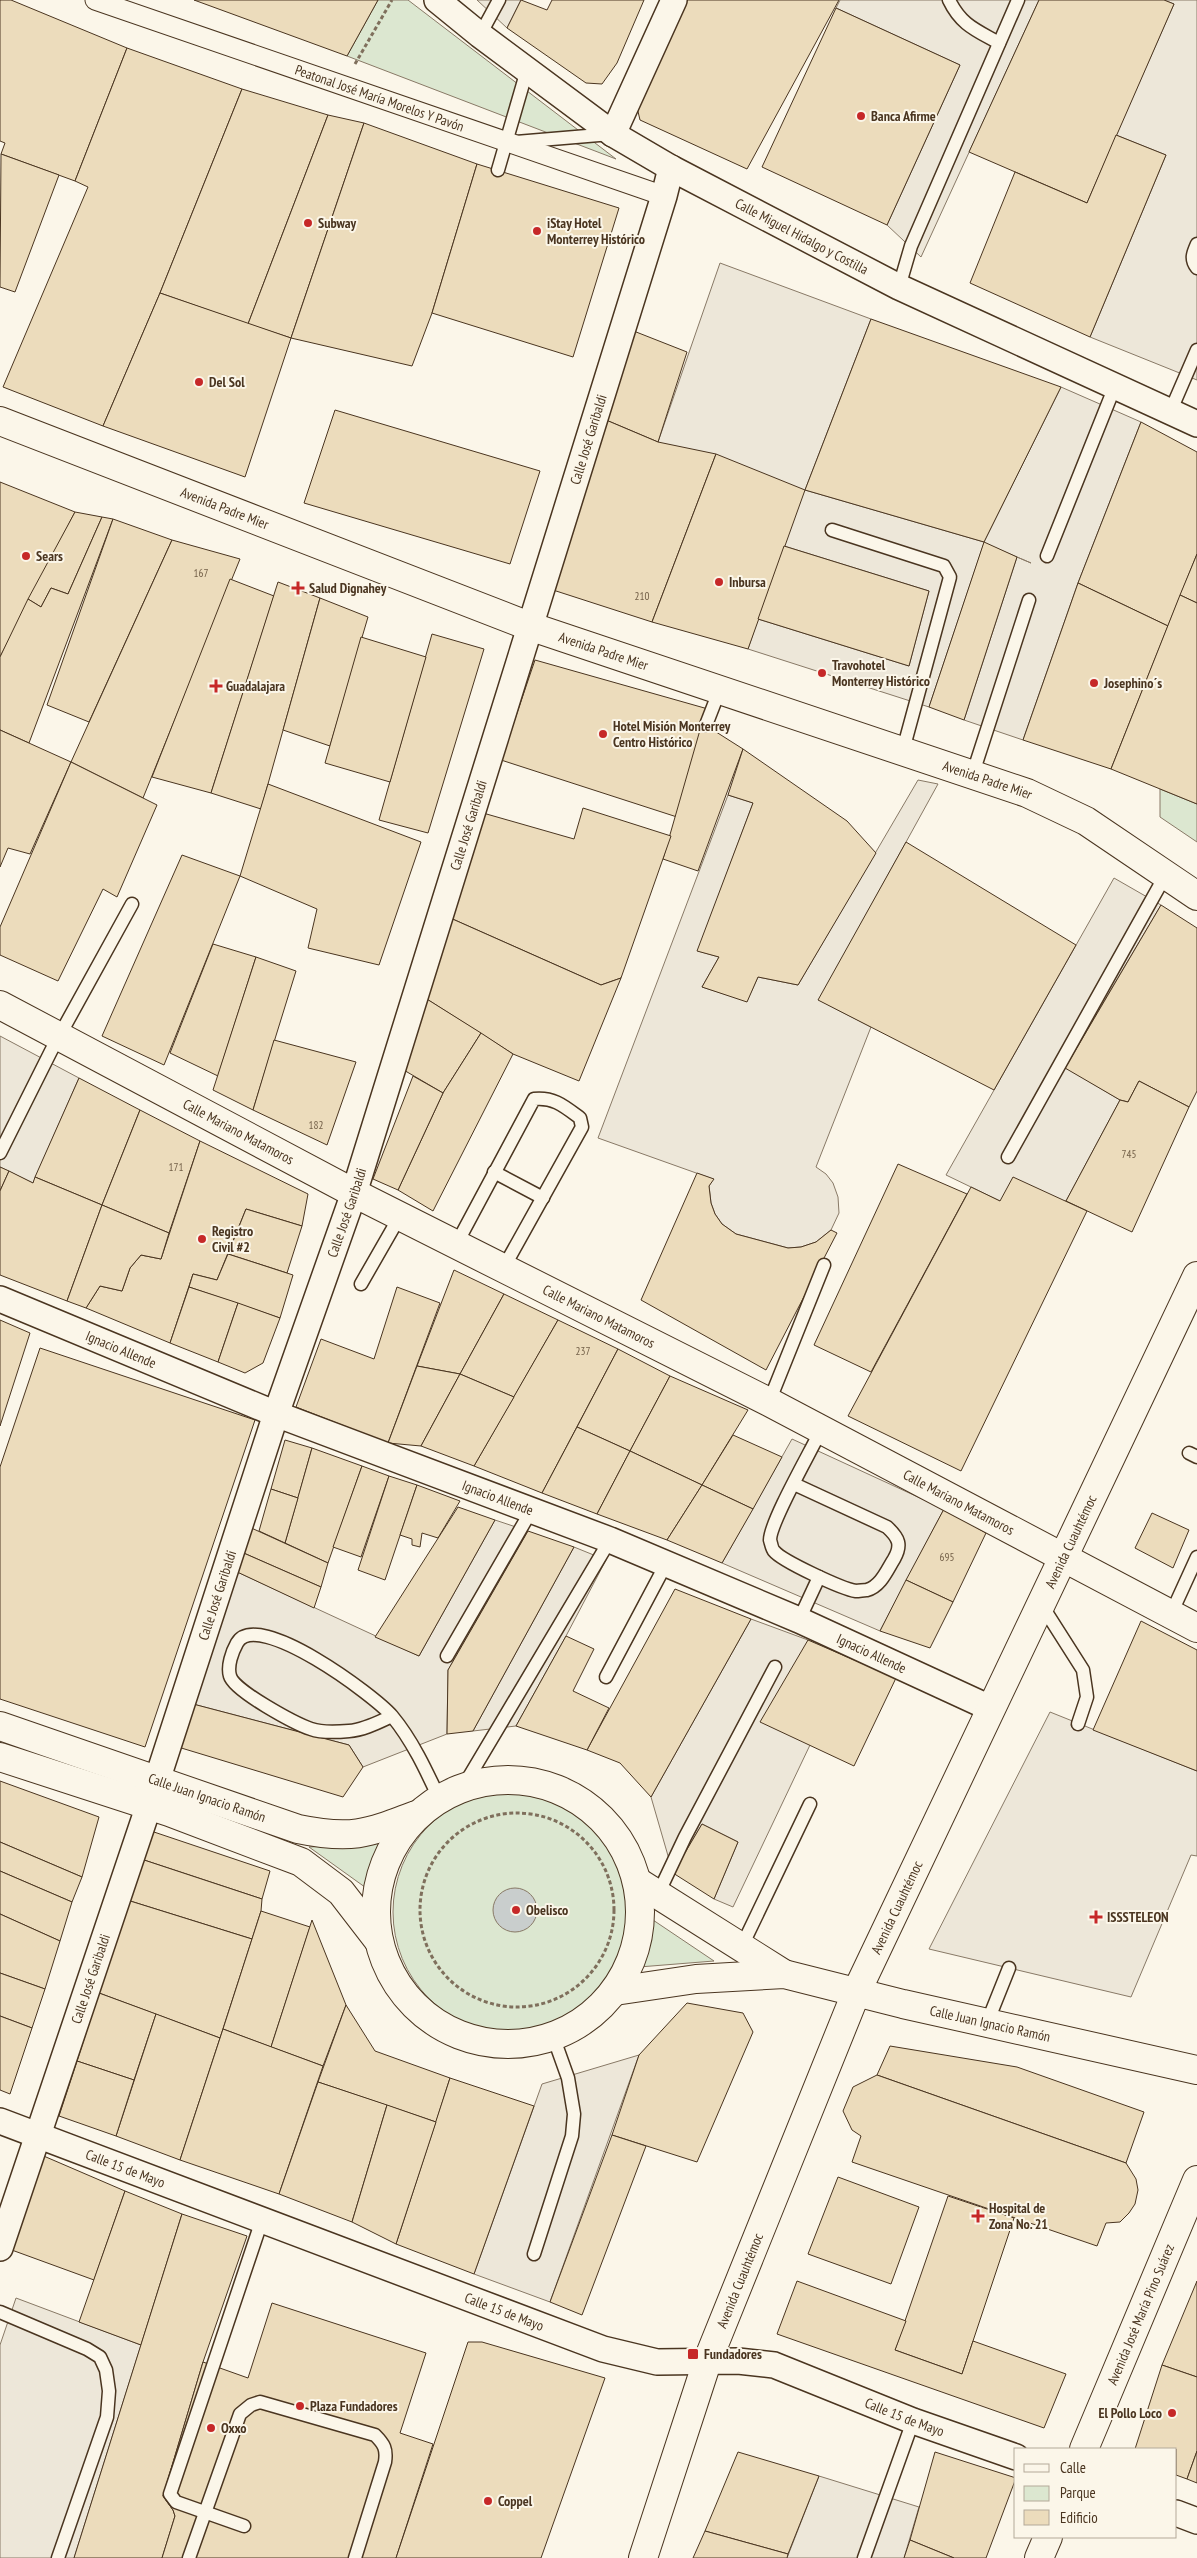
<svg xmlns="http://www.w3.org/2000/svg" width="1197" height="2558" font-family="'PT Sans Narrow',sans-serif">
<rect width="100%" height="100%" fill="#fbf6e9"/>
<g fill="#dce7d0" stroke="#887966">
<path d="M378,0H408L616,159L347,56Z"/>
<path d="M1160,789L1197,804V842L1160,817Z"/>
<circle cx="515" cy="1912" r="122"/>
<path d="M384,1843L369,1890L309,1847Z"/>
<path d="M653,1920L714,1961L639,1967Z"/>
</g>
<g fill="#ede7d9" stroke="#887966">
<path d="M477,0H521L507,28Z"/>
<path d="M840,0H1039L921,257L887,225L960,65L836,8Z"/>
<path d="M1164,0H1197V380L1090,337L1166,155L1116,135L1174,4Z"/>
<path d="M720,263L871,319L805,490L984,542L1061,387L1141,422L1078,583L1023,740L964,720L1017,557L1031,563L984,543L929,707L748,649L758,619L909,666L929,591L784,546L658,442Z"/>
<path d="M918,780L938,784L819,1000L871,1027L816,1167L826,1174L833,1183L838,1197L839,1213L831,1230L816,1242L801,1247L788,1248L736,1234L722,1224L715,1214L711,1203L709,1186L713,1179L598,1138L728,795L753,803L698,951L719,957L702,987L747,1001L758,977L798,985Z"/>
<path d="M1114,878L1161,905L1065,1067L1120,1100L1066,1201H1000L946,1175Z"/>
<path d="M0,1036L79,1078L33,1183L0,1167Z"/>
<path d="M792,1439L944,1509L880,1631L722,1563Z"/>
<path d="M495,1520L528,1531L448,1670L447,1734L363,1767L349,1745L193,1704L233,1570L419,1656Z"/>
<path d="M574,1547L606,1560L566,1636L516,1726L473,1731Z"/>
<path d="M751,1619L808,1640L810,1745L733,1907L714,1899L738,1842L702,1824L673,1873L651,1797Z"/>
<path d="M1050,1712L1197,1771V1856L1191,1855L1131,1997L929,1949Z"/>
<path d="M639,2055L550,2302L474,2274L542,2084Z"/>
<path d="M16,2298L141,2345L74,2558H0V2345Z"/>
<path d="M819,2476L919,2507L904,2558H787Z"/>
</g>
<circle fill="#c9cecd" stroke="#887966" cx="515" cy="1910" r="22"/>
<g fill="#ecdcbc" stroke="#4a3520">
<path d="M0,0H11L127,48L75,181L1,154L5,143L0,141Z"/>
<path d="M194,0H378L347,56Z"/>
<path d="M521,0L547,10L552,0H644L617,63L602,84L586,83L507,28Z"/>
<path d="M685,0H839L747,169L640,120L636,103Z"/>
<path d="M1039,0H1164L1174,4L1087,203L969,152Z"/>
<path d="M836,8L960,65L887,225L762,167Z"/>
<path d="M127,48L242,89L160,293L103,426L3,387L88,187L75,181Z"/>
<path d="M242,89L328,115L248,324L160,293Z"/>
<path d="M328,115L364,123L291,338L248,324Z"/>
<path d="M364,123L477,164L432,313L412,366L291,338Z"/>
<path d="M1116,135L1166,155L1090,337L970,283L1015,172L1087,203Z"/>
<path d="M1,154L59,175L15,292L0,287Z"/>
<path d="M477,164L619,208L573,357L432,313Z"/>
<path d="M160,293L291,338L245,477L103,426Z"/>
<path d="M871,319L1061,387L984,542L805,490Z"/>
<path d="M626,328L687,352L658,442L606,420Z"/>
<path d="M335,410L540,471L510,564L304,503Z"/>
<path d="M606,420L658,442L716,454L652,622L553,590Z"/>
<path d="M1141,422L1197,452V554L1168,626L1078,583Z"/>
<path d="M716,454L805,490L748,649L652,622Z"/>
<path d="M0,482L75,512L0,657Z"/>
<path d="M75,512L102,517L68,594L51,588L41,607L28,599Z"/>
<path d="M102,517L113,519L29,743L0,730V657L28,599L41,607L51,588L68,594Z"/>
<path d="M113,519L172,540L89,722L47,705Z"/>
<path d="M172,540L240,559L143,798L71,762Z"/>
<path d="M984,542L1017,557L964,720L929,707Z"/>
<path d="M784,546L929,591L909,666L758,619Z"/>
<path d="M1197,554V603L1180,595Z"/>
<path d="M230,579L274,596L211,793L152,777Z"/>
<path d="M278,582L320,598L261,809L211,793Z"/>
<path d="M1078,583L1168,626L1111,769L1023,740Z"/>
<path d="M1180,595L1197,603V804L1111,769Z"/>
<path d="M320,598L368,617L330,746L283,730Z"/>
<path d="M432,634L484,649L428,833L379,820Z"/>
<path d="M361,637L426,657L390,782L325,763Z"/>
<path d="M535,660L708,709L677,817L501,760Z"/>
<path d="M702,723L743,749L698,871L663,859Z"/>
<path d="M0,730L71,762L30,854L8,848L0,867Z"/>
<path d="M743,749L847,821L876,853L798,985L758,977L747,1002L702,987L719,957L697,951L753,803L728,795Z"/>
<path d="M71,762L157,805L117,897L103,889L58,981L0,955V927Z"/>
<path d="M268,784L421,842L379,965L308,948L317,909L240,876Z"/>
<path d="M583,808L671,836L621,978L601,985L448,917L483,813L574,839Z"/>
<path d="M906,842L1076,945L994,1090L818,1000Z"/>
<path d="M182,855L240,876L164,1065L102,1036Z"/>
<path d="M1161,905L1197,928V1091L1189,1107L1139,1081L1128,1102L1120,1100L1065,1068Z"/>
<path d="M448,917L601,985L621,978L579,1081L513,1054L422,996Z"/>
<path d="M213,944L256,957L218,1076L170,1053Z"/>
<path d="M256,957L296,971L253,1110L213,1090Z"/>
<path d="M422,996L481,1033L443,1093L402,1069Z"/>
<path d="M481,1033L513,1054L433,1211L398,1190L443,1093Z"/>
<path d="M274,1040L356,1062L327,1145L253,1110Z"/>
<path d="M413,1076L443,1093L398,1190L373,1179Z"/>
<path d="M79,1078L140,1110L102,1205L35,1177Z"/>
<path d="M1139,1081L1189,1107L1132,1232L1066,1201L1120,1100L1128,1102Z"/>
<path d="M140,1110L200,1141L169,1233L102,1205Z"/>
<path d="M200,1141L308,1194L302,1226L246,1209L217,1280L193,1274L170,1343L86,1308L100,1286L122,1291L130,1268L141,1255L161,1259Z"/>
<path d="M898,1164L967,1194L871,1372L814,1345Z"/>
<path d="M0,1167L9,1171L0,1191Z"/>
<path d="M9,1171L33,1183L35,1177L102,1205L67,1301L0,1275V1191Z"/>
<path d="M697,1173L714,1179L709,1186L711,1203L715,1214L722,1224L736,1234L788,1248L801,1247L816,1242L831,1230L837,1233L766,1370L641,1300Z"/>
<path d="M1013,1177L1087,1211L961,1471L848,1416L971,1187L1000,1201Z"/>
<path d="M102,1205L169,1233L161,1259L141,1255L130,1268L122,1291L100,1286L86,1308L67,1301Z"/>
<path d="M246,1209L302,1226L287,1273L228,1254Z"/>
<path d="M228,1254L293,1275L280,1318L189,1287L193,1274L217,1280Z"/>
<path d="M454,1270L504,1294L460,1374L417,1366Z"/>
<path d="M189,1287L238,1303L218,1362L170,1343Z"/>
<path d="M397,1287L440,1303L388,1443L296,1407L321,1339L374,1359Z"/>
<path d="M504,1294L558,1320L514,1397L460,1374Z"/>
<path d="M238,1303L280,1318L263,1363L245,1373L218,1362Z"/>
<path d="M0,1320L30,1333L0,1426Z"/>
<path d="M558,1320L618,1349L542,1493L474,1466Z"/>
<path d="M40,1348L255,1420L145,1747L0,1699V1467Z"/>
<path d="M618,1349L670,1376L630,1451L577,1427Z"/>
<path d="M417,1366L460,1374L421,1446L388,1443Z"/>
<path d="M460,1374L514,1397L474,1466L421,1446Z"/>
<path d="M670,1376L748,1410L702,1485L630,1451Z"/>
<path d="M577,1427L630,1451L597,1514L542,1493Z"/>
<path d="M733,1435L782,1457L753,1509L702,1485Z"/>
<path d="M285,1440L312,1448L298,1498L271,1489Z"/>
<path d="M312,1448L362,1466L328,1563L285,1543Z"/>
<path d="M630,1451L702,1485L667,1540L597,1514Z"/>
<path d="M362,1466L389,1476L361,1557L333,1547Z"/>
<path d="M389,1476L417,1485L385,1580L358,1570Z"/>
<path d="M417,1485L460,1501L438,1538L422,1533L420,1547L412,1545V1539L400,1535Z"/>
<path d="M702,1485L753,1509L722,1563L667,1540Z"/>
<path d="M271,1489L298,1498L285,1543L259,1531Z"/>
<path d="M458,1507L495,1520L419,1656L375,1637Z"/>
<path d="M944,1509L986,1533L953,1602L906,1580Z"/>
<path d="M1152,1513L1189,1530L1173,1568L1135,1548Z"/>
<path d="M247,1526L328,1563L321,1587L239,1551Z"/>
<path d="M528,1531L574,1547L473,1731L447,1734L448,1670Z"/>
<path d="M239,1551L321,1587L314,1608L233,1570Z"/>
<path d="M906,1580L953,1602L930,1648L880,1631Z"/>
<path d="M675,1589L751,1619L651,1797L620,1763L587,1750Z"/>
<path d="M1141,1621L1197,1650V1771L1093,1730Z"/>
<path d="M566,1636L594,1649L573,1691L609,1708L587,1750L516,1726Z"/>
<path d="M808,1640L896,1678L854,1766L760,1722Z"/>
<path d="M193,1704L349,1745L363,1767L343,1797L178,1747Z"/>
<path d="M0,1781L99,1817L82,1877L0,1842Z"/>
<path d="M702,1824L738,1842L714,1899L673,1873Z"/>
<path d="M151,1831L270,1871L262,1899L141,1859Z"/>
<path d="M0,1842L82,1877L72,1902L0,1871Z"/>
<path d="M141,1859L262,1899L261,1911L252,1939L127,1900Z"/>
<path d="M0,1871L72,1902L60,1941L0,1914Z"/>
<path d="M127,1900L252,1939L220,2038L99,1993Z"/>
<path d="M261,1911L310,1927L271,2047L223,2029Z"/>
<path d="M0,1914L60,1941L45,1989L0,1973Z"/>
<path d="M312,1920L346,2005L323,2066L271,2047Z"/>
<path d="M0,1973L45,1989L32,2028L0,2016Z"/>
<path d="M99,1993L156,2014L134,2080L77,2061Z"/>
<path d="M687,2003L743,2013L753,2032L697,2162L612,2135L639,2055Z"/>
<path d="M346,2005L375,2051L450,2078L436,2122L318,2082Z"/>
<path d="M156,2014L220,2038L180,2160L116,2136Z"/>
<path d="M0,2016L32,2028L10,2094L0,2090Z"/>
<path d="M223,2029L323,2066L279,2194L180,2160Z"/>
<path d="M890,2046L1017,2067L1144,2112L1126,2163L877,2075Z"/>
<path d="M77,2061L134,2080L116,2136L59,2116Z"/>
<path d="M877,2075L1126,2163L1136,2179L1138,2190L1135,2204L1129,2213L1120,2222L1106,2223L1097,2246L852,2162L861,2136L852,2130L843,2111L853,2087Z"/>
<path d="M450,2078L534,2106L474,2274L396,2244Z"/>
<path d="M318,2082L387,2105L352,2222L279,2194Z"/>
<path d="M387,2105L436,2122L396,2244L352,2222Z"/>
<path d="M612,2135L646,2146L582,2315L550,2302Z"/>
<path d="M39,2154L125,2191L94,2280L9,2249Z"/>
<path d="M838,2177L919,2207L891,2284L808,2254Z"/>
<path d="M125,2191L182,2214L141,2345L79,2322Z"/>
<path d="M948,2196L1014,2218L962,2374L895,2350Z"/>
<path d="M182,2214L247,2236L203,2362L163,2496L173,2510L175,2516L162,2558H74Z"/>
<path d="M797,2281L906,2321L895,2350L962,2374L973,2341L1066,2374L1044,2428L777,2334Z"/>
<path d="M1197,2281V2377L1162,2365Z"/>
<path d="M272,2303L426,2353L400,2433L433,2444L396,2558H162L175,2516L173,2510L163,2496L203,2362L248,2378Z"/>
<path d="M468,2342H482L605,2378L541,2558H396Z"/>
<path d="M1162,2365L1197,2377V2451L1187,2479L1176,2475V2449H1135Z"/>
<path d="M1197,2451V2483L1187,2479Z"/>
<path d="M738,2452L819,2476L788,2554L705,2531Z"/>
<path d="M935,2452L1016,2478L986,2558H954L910,2540Z"/>
<path d="M705,2531L788,2554L787,2558H693Z"/>
<path d="M910,2540L954,2558H904Z"/>
</g>
<g fill="none" stroke-linecap="round" stroke-linejoin="round">
<defs>
<g id="service">
<path d="M949,0C961,25 976,30 999,43"/>
<path d="M480,35L499,0"/>
<path d="M516,142L611,134"/>
<path d="M498,170L527,70"/>
<path d="M1197,244C1193,253 1190,259 1197,268"/>
<path d="M899,287L911,246L1018,0"/>
<path d="M1171,410L1197,350"/>
<path d="M832,530L944,566L950,577L903,750"/>
<path d="M1047,556L1115,386"/>
<path d="M706,725L720,689"/>
<path d="M973,773L1029,600"/>
<path d="M0,1153L51,1051L132,904"/>
<path d="M1008,1157L1165,876"/>
<path d="M494,1172L543,1198"/>
<path d="M457,1243L534,1099C554,1097 564,1106 580,1118L582,1127L504,1267"/>
<path d="M361,1284L400,1216"/>
<path d="M769,1402L824,1265"/>
<path d="M1189,1453L1197,1457"/>
<path d="M794,1484L887,1527C899,1538 902,1545 894,1559C887,1570 881,1586 867,1590C864,1590 859,1591 856,1591C842,1589 782,1561 774,1551C772,1549 771,1543 770,1540C770,1522 811,1451 821,1430"/>
<path d="M1041,1604L1083,1670L1087,1697L1078,1724"/>
<path d="M1171,1614L1197,1557"/>
<path d="M799,1620L819,1577"/>
<path d="M447,1656L531,1511"/>
<path d="M606,1677L666,1564"/>
<path d="M392,1716C379,1722 364,1730 349,1731C338,1732 322,1733 311,1729C296,1724 234,1691 230,1676C227,1666 232,1652 237,1643C257,1608 375,1696 392,1716C412,1740 426,1770 439,1798"/>
<path d="M463,1787L610,1540"/>
<path d="M658,1894L685,1837L775,1667"/>
<path d="M741,1948L810,1804"/>
<path d="M987,2023L1009,1968"/>
<path d="M534,2254L572,2136L574,2114L568,2078L553,2036"/>
<path d="M0,2312L87,2349L100,2357L106,2370L109,2391L107,2417L58,2558"/>
<path d="M244,2526L176,2502L170,2494L262,2220"/>
<path d="M189,2558L240,2414L251,2405L260,2402L375,2435C384,2444 387,2449 385,2462L355,2558"/>
<path d="M864,2558L913,2421"/>
</g>
<g id="pedestrian">
<path id="s1" d="M95,0L664,196"/>
</g>
<g id="minor">
<path id="s2" d="M437,0L480,35L613,134L671,168L899,287L1197,424"/>
<path d="M613,134L674,0"/>
<path id="s3" d="M0,1299L276,1414L610,1540L799,1620L990,1708"/>
<path id="s4" d="M0,2121L603,2349L657,2362L738,2361L774,2365L913,2421L1016,2457"/>
<path id="s5" d="M0,2248L149,1805L276,1414L354,1193L664,196L671,168"/>
<path d="M1176,2513L1197,2521"/>
</g>
<g id="tertiary">
<path id="s6" d="M0,421L529,626L1027,793L1086,821L1197,896"/>
<path id="s7" d="M0,1005L354,1193L769,1402L1197,1628"/>
<path id="s8" d="M0,1726L298,1829C351,1840 366,1834 416,1815"/>
<path d="M0,1757L169,1812L301,1862L341,1892L378,1940"/>
<circle cx="508" cy="1912" r="132"/>
<path d="M638,1882L784,1974"/>
<path id="s9" d="M615,1991L696,1979L784,1974L903,2004L1197,2070"/>
</g>
<g id="trunk">
<path id="s10" d="M1084,2449L1197,2180"/>
<path id="s11" d="M643,2558L707,2362L856,1993L1197,1276"/>
<path d="M1039,2558L1048,2537"/>
</g>
</defs>
<use href="#service" stroke="#4a3520" stroke-width="15"/>
<use href="#pedestrian" stroke="#4a3520" stroke-width="21"/>
<use href="#minor" stroke="#4a3520" stroke-width="28"/>
<use href="#tertiary" stroke="#4a3520" stroke-width="30"/>
<use href="#trunk" stroke="#4a3520" stroke-width="30"/>
<g stroke="#7f6f5c" stroke-width="3" stroke-dasharray="4 2.5" stroke-linecap="butt">
<path d="M355,64L392,0"/>
<circle cx="517" cy="1910" r="97"/>
</g>
<use href="#service" stroke="#fbf6e9" stroke-width="12"/>
<use href="#pedestrian" stroke="#fbf6e9" stroke-width="19"/>
<use href="#minor" stroke="#fbf6e9" stroke-width="25"/>
<use href="#tertiary" stroke="#fbf6e9" stroke-width="28"/>
<use href="#trunk" stroke="#fbf6e9" stroke-width="28"/>
</g>
<g fill="#c62828" stroke="#fbf6e9" stroke-width="2">
<circle cx="861" cy="116" r="5"/>
<circle cx="308" cy="223" r="5"/>
<circle cx="537" cy="231" r="5"/>
<circle cx="199" cy="382" r="5"/>
<circle cx="26" cy="556" r="5"/>
<circle cx="719" cy="582" r="5"/>
<path d="M295.5 580.5h5v5h5v5h-5v5h-5v-5h-5v-5h5z"/>
<circle cx="822" cy="673" r="5"/>
<circle cx="1094" cy="683" r="5"/>
<path d="M213.5 678.5h5v5h5v5h-5v5h-5v-5h-5v-5h5z"/>
<circle cx="603" cy="734" r="5"/>
<circle cx="202" cy="1239" r="5"/>
<circle cx="516" cy="1910" r="5"/>
<path d="M1093.5 1909.5h5v5h5v5h-5v5h-5v-5h-5v-5h5z"/>
<path d="M975.5 2208.5h5v5h5v5h-5v5h-5v-5h-5v-5h5z"/>
<rect x="687" y="2348" width="12" height="12" rx="2.5"/>
<circle cx="300" cy="2406" r="5"/>
<circle cx="1172" cy="2413" r="5"/>
<circle cx="211" cy="2428" r="5"/>
<circle cx="488" cy="2501" r="5"/>
</g>
<g text-anchor="middle" stroke-width="4" stroke-linejoin="round" paint-order="stroke">
<g font-size="11" fill="#725f47">
<text x="201" y="577">167</text>
<text x="642" y="600">210</text>
<text x="316" y="1129">182</text>
<text x="1129" y="1158">745</text>
<text x="176" y="1171">171</text>
<text x="583" y="1355">237</text>
<text x="947" y="1561">695</text>
</g>
<g font-size="14" fill="#4a3520" stroke="#fbf6e9">
<text dy="5" stroke="none"><textPath href="#s1" startOffset="301">Peatonal José María Morelos Y Pavón</textPath></text>
<text dy="5" stroke="none"><textPath href="#s2" startOffset="436">Calle Miguel Hidalgo y Costilla</textPath></text>
<text dy="5" stroke="none"><textPath href="#s5" startOffset="1902">Calle José Garibaldi</textPath></text>
<text dy="5" stroke="none"><textPath href="#s6" startOffset="241">Avenida Padre Mier</textPath></text>
<text dy="5" stroke="none"><textPath href="#s6" startOffset="646">Avenida Padre Mier</textPath></text>
<text dy="5" stroke="none"><textPath href="#s6" startOffset="1051">Avenida Padre Mier</textPath></text>
<text dy="5" stroke="none"><textPath href="#s5" startOffset="1498">Calle José Garibaldi</textPath></text>
<text dy="5" stroke="none"><textPath href="#s7" startOffset="270">Calle Mariano Matamoros</textPath></text>
<text dy="5" stroke="none"><textPath href="#s5" startOffset="1092">Calle José Garibaldi</textPath></text>
<text dy="5" stroke="none"><textPath href="#s7" startOffset="675">Calle Mariano Matamoros</textPath></text>
<text dy="5" stroke="none"><textPath href="#s3" startOffset="131">Ignacio Allende</textPath></text>
<text dy="5" stroke="none"><textPath href="#s3" startOffset="536">Ignacio Allende</textPath></text>
<text dy="5" stroke="none"><textPath href="#s7" startOffset="1080">Calle Mariano Matamoros</textPath></text>
<text dy="5" stroke="none"><textPath href="#s11" startOffset="1104">Avenida Cuauhtémoc</textPath></text>
<text dy="5" stroke="none"><textPath href="#s5" startOffset="688">Calle José Garibaldi</textPath></text>
<text dy="5" stroke="none"><textPath href="#s3" startOffset="941">Ignacio Allende</textPath></text>
<text dy="5" stroke="none"><textPath href="#s8" startOffset="219">Calle Juan Ignacio Ramón</textPath></text>
<text dy="5" stroke="none"><textPath href="#s11" startOffset="699">Avenida Cuauhtémoc</textPath></text>
<text dy="5" stroke="none"><textPath href="#s5" startOffset="284">Calle José Garibaldi</textPath></text>
<text dy="5" stroke="none"><textPath href="#s9" startOffset="382">Calle Juan Ignacio Ramón</textPath></text>
<text dy="5" stroke="none"><textPath href="#s4" startOffset="134">Calle 15 de Mayo</textPath></text>
<text dy="5" stroke="none"><textPath href="#s11" startOffset="294">Avenida Cuauhtémoc</textPath></text>
<text dy="5" stroke="none"><textPath href="#s4" startOffset="539">Calle 15 de Mayo</textPath></text>
<text dy="5" stroke="none"><textPath href="#s10" startOffset="146">Avenida José María Pino Suárez</textPath></text>
<text dy="5" stroke="none"><textPath href="#s4" startOffset="958">Calle 15 de Mayo</textPath></text>
</g>
<g font-size="14" font-weight="bold" fill="#4a3520" stroke="#fbf6e9" text-anchor="start">
<text x="871" y="121">Banca Afirme</text>
<text x="318" y="228">Subway</text>
<text x="547" y="228">iStay Hotel<tspan x="547" dy="16">Monterrey Histórico</tspan></text>
<text x="209" y="387">Del Sol</text>
<text x="36" y="561">Sears</text>
<text x="729" y="587">Inbursa</text>
<text x="309" y="593">Salud Dignahey</text>
<text x="832" y="670">Travohotel<tspan x="832" dy="16">Monterrey Histórico</tspan></text>
<text x="1104" y="688">Josephino´s</text>
<text x="226" y="691">Guadalajara</text>
<text x="613" y="731">Hotel Misión Monterrey<tspan x="613" dy="16">Centro Histórico</tspan></text>
<text x="212" y="1236">Registro<tspan x="212" dy="16">Civil #2</tspan></text>
<text x="526" y="1915">Obelisco</text>
<text x="1107" y="1922">ISSSTELEON</text>
<text x="989" y="2213">Hospital de<tspan x="989" dy="16">Zona No. 21</tspan></text>
<text x="704" y="2359">Fundadores</text>
<text x="310" y="2411">Plaza Fundadores</text>
<text x="1162" y="2418" text-anchor="end">El Pollo Loco</text>
<text x="221" y="2433">Oxxo</text>
<text x="498" y="2506">Coppel</text>
</g>
</g>
<rect x="1014" y="2448" width="162" height="90" fill="#fbf6e9" stroke="#b4a999"/>
<rect x="1024" y="2464" width="25" height="8" fill="#fbf6e9" stroke="#b4a999"/>
<text x="1060" y="2473" font-size="15" fill="#4a3520">Calle</text>
<rect x="1024" y="2486" width="25" height="15" fill="#dce7d0" stroke="#b4a999"/>
<text x="1060" y="2498" font-size="15" fill="#4a3520">Parque</text>
<rect x="1024" y="2510" width="25" height="15" fill="#ecdcbc" stroke="#b4a999"/>
<text x="1060" y="2523" font-size="15" fill="#4a3520">Edificio</text>
</svg>
